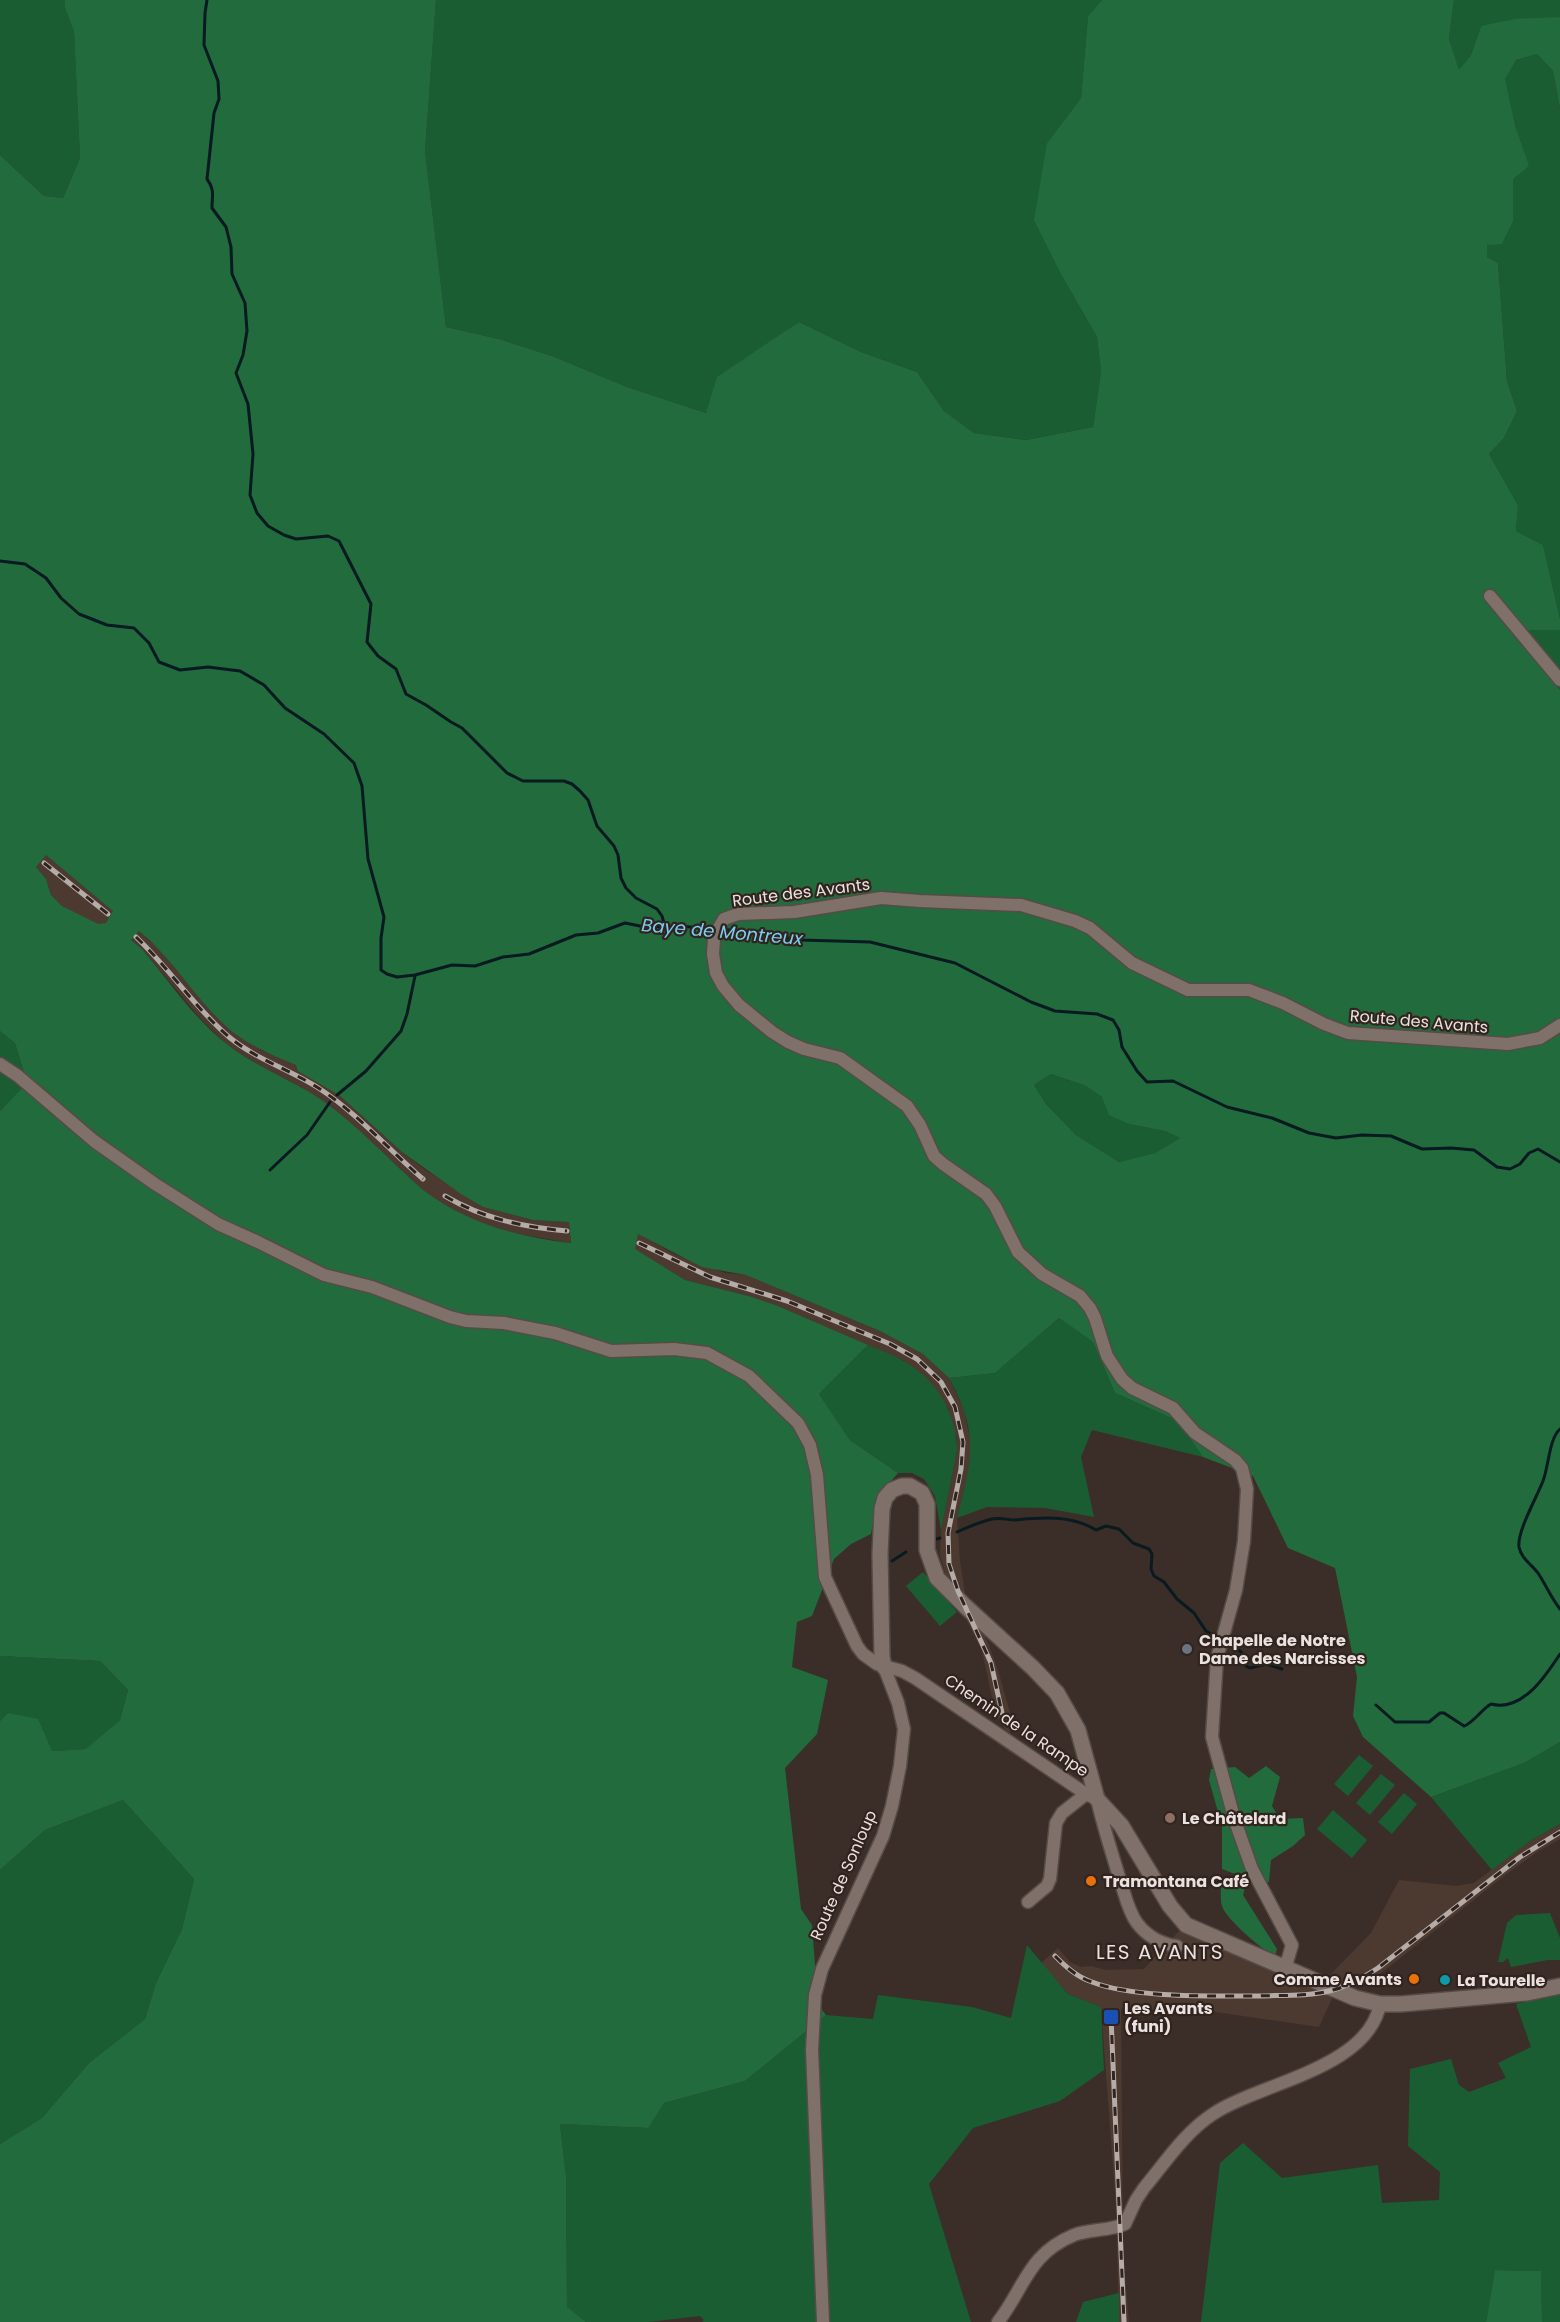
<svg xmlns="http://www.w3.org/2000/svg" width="1560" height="2322" font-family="Poppins,sans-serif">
<rect width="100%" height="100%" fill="#3b2e28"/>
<g fill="#4c3a31">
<path d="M46,855L114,911L106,923L98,925L62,906L51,895L46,879L36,867Z"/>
<path d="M139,931L159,949L209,1008L261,1050L296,1065L339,1095L402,1152L424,1169L483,1207L533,1220L569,1222L571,1243L506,1232L479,1223L440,1203L423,1190L325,1103L301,1087L254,1063L226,1044L199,1017L142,949L131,940Z"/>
<path d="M637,1233L674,1254L725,1273L746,1275L880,1331L923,1354L949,1378L964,1410L972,1448L971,1463L957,1518L960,1561L965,1594L988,1643L998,1670L1014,1727L1008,1734L996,1715L982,1651L948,1582L940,1555L941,1530L957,1451V1439L948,1408L904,1361L778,1306L751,1297L685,1280L634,1249Z"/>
<path d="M1560,1824V1839L1537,1852L1500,1879L1380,1974L1353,1989L1334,1994L1319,2027L1216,2012L1121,2008L1123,2252L1129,2322H1119L1116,2206L1101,2007L1068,1994L1041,1963L1058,1948L1070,1962L1081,1967L1091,1966L1106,1970L1144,1969L1180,1930L1327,1978L1371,1933L1399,1880L1456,1886L1474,1883L1530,1841Z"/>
</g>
<g fill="#1a5d33">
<path d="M0,0H65V8L74,32L80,158L63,198L44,196L0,155Z"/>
<path d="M436,0H1102L1088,16L1081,98L1047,143L1062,276L1097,337L1101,372L1093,427L1026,440L974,433L944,411L917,372L861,352L799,322L767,344L706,413L627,387L552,356L499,339L446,327L425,151Z"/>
<path d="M1454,0H1560V17L1481,26L1471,55L1459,71L1449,39Z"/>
<path d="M1537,54L1553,71L1560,109V619L1543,545L1516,531L1518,505L1489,454L1504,438L1517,411L1507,381L1498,263L1487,257V245L1512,221L1513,179L1528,166L1515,125L1504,79L1516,60Z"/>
<path d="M1509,630H1560V690Z"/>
<path d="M0,1031L15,1043L27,1084L0,1111Z"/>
<path d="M1051,1074L1086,1086L1102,1097L1129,1124L1165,1131L1180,1138L1155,1153L1119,1162L1076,1135L1046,1104L1034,1085Z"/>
<path d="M1059,1318L1093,1342L1115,1393L1178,1421L1203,1457L1092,1430L1081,1457L1094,1517L1045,1508L987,1507L957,1518C972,1459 980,1435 949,1378L995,1373Z"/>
<path d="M868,1345C885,1352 903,1359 917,1370C941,1388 958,1421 957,1451L941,1530L935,1496L924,1479L912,1473H898L850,1440L819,1394Z"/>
<path d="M923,1572L957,1612L940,1626L906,1586Z"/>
<path d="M0,1656L100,1661L128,1690L120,1720L87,1749L52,1751L8,1713L0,1721Z"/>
<path d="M1560,1742V1824L1530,1841L1492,1870L1431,1797L1524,1763Z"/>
<path d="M1359,1755L1373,1766L1348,1796L1334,1784Z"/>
<path d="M1381,1774L1395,1785L1370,1815L1356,1803Z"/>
<path d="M1404,1793L1417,1804L1392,1834L1378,1822Z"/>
<path d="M123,1800L194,1879L182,1929L156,1983L145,2019L89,2063L42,2118L0,2144V1870L45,1830Z"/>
<path d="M1333,1810L1367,1840L1352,1858L1317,1829Z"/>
<path d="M1550,1913L1560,1938V1960H1548L1511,1967L1508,1958L1503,1962H1498L1507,1923L1516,1915Z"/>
<path d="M1027,1945L1068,1994L1101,2007L1104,2070L1060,2101L973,2128L929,2184L971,2322H702L704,2320L700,2316L648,2322H586L567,2308L566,2176L560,2124L647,2128L664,2103L745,2081L826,2015L873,2019L878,1995L972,2007L1011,2018Z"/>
<path d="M1560,1994V2322H1542L1541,2271L1495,2270L1486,2322H1201L1220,2163L1243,2143L1282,2178L1378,2165L1382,2203L1439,2200L1440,2172L1408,2146L1410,2069L1451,2059L1459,2085L1469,2092L1506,2078L1498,2063L1531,2047L1516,2004Z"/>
<path d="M1119,2293V2322H1076L1083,2302Z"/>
</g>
<g fill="#226b3d" fill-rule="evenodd">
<path d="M65,0H436L425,151L446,327L499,339L552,356L627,387L706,413L717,377L799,322L861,352L917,372L944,411L974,433L1026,440L1093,427L1101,372L1097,337L1062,276L1034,220L1047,143L1081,98L1088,16L1102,0H1454L1449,39L1459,70L1471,55L1481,26L1515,19L1560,17V109L1553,71L1537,54L1516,60L1505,79L1515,125L1529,166L1513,179V221L1502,244L1487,245V257L1498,263L1507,381L1517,411L1504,438L1489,454L1518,505L1516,531L1543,545L1560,619V630H1509L1560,690V1742L1524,1763L1431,1797L1363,1737L1353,1716L1357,1677L1335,1568L1288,1548L1253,1476L1203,1457L1178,1421L1115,1393L1093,1342L1059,1318L995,1373L949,1378L923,1354L880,1331L746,1275L702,1267L638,1234L635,1249L685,1280L752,1297L778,1306L868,1345L819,1394L850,1440L898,1473L878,1496L871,1534L851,1544L834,1559L812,1616L797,1622L792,1667L828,1680L817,1734L785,1768L801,1909L812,1925L818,2005L826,2015L745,2081L664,2103L648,2128L560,2124L566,2176L567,2307L586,2322H0V2144L42,2118L89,2063L145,2019L156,1983L182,1929L194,1879L123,1800L45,1830L0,1870V1721L8,1713L38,1719L52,1751L86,1749L120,1720L128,1690L100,1661L0,1656V1111L27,1083L15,1043L0,1031V155L44,196L63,198L80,158L74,32L65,8ZM46,855L113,911L106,923L98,924L62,906L51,895L46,879L36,867ZM139,931C175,960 198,1004 234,1033C253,1047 274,1056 296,1065L298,1071L339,1095L402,1152L461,1194L483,1207L533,1220L569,1222L571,1243C516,1237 467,1223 423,1190C391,1162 357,1125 323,1101C293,1080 257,1068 228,1045C195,1020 169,981 142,949L131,940ZM1051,1074L1086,1086L1102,1097L1109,1115L1129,1124L1165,1131L1180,1138L1155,1153L1119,1162L1076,1135L1046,1104L1034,1085Z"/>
<path d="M1266,1766L1280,1777L1272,1806L1280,1819L1303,1818L1305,1835L1293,1846L1271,1860L1269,1882L1247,1881L1243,1895L1277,1949L1275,1956C1262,1950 1226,1919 1222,1906C1220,1900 1221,1892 1221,1886L1235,1874L1222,1869V1826L1209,1780L1211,1769L1235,1767L1249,1778Z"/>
<path d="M1495,2270L1541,2271L1542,2322H1486Z"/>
</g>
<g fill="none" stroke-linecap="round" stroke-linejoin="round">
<g stroke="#091a20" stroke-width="3">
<path d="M207,0L205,13L204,45L218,81L219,99L214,113L207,179C215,190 212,195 212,208L226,227L231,247L232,274L245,303L247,331L243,355L236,373L248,404L253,454L250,495L257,513L268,526L284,535L296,539L328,536L339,541L371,604L367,642L378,656L396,669L406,694L426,705L451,722L462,728L507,773L523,781H564L572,784L580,791L588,800L597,826L614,846L618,855L621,878L626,888L636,898L657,909L662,916L665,927"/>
<path d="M0,561L25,564L46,578L61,598L79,614L107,625L134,628L149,643L159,662L180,670L208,667L240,671L264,685L285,708L324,734L354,763L362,786L368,859L384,917L381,938V970L387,974L397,977L415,975L452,965L475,966L503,957L529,954L576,935L598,933L625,923L645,927L678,926L714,929"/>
<path d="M721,929L801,940L870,942L955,963L1031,1002L1055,1011L1097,1014L1113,1020L1119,1030L1122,1047L1137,1071L1147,1082L1173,1081L1227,1107L1272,1118L1309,1133L1336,1138L1362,1135L1391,1136L1422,1149L1451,1148L1474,1150L1497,1167L1510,1169L1520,1164L1529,1153L1538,1149L1560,1162"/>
<path d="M337,1095L366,1071L401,1031L407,1014L415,976"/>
<path d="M270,1170L307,1135L330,1102"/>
<path d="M1560,1429C1549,1439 1549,1465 1543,1481C1537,1497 1517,1531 1519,1547C1521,1558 1531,1564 1538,1573C1546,1585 1551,1598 1560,1609"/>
<path d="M957,1532C968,1527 980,1522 992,1519C1000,1517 1007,1520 1015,1520C1042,1517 1072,1515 1096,1530L1106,1526L1119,1529L1133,1543L1149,1549L1152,1554L1151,1569L1154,1576L1164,1582L1177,1599L1194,1613L1206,1631L1218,1638"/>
<path d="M932,1540L940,1538"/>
<path d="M892,1561L906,1552"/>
<path d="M1228,1642L1241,1652L1246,1666L1250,1668L1266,1664L1282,1669"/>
<path d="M1376,1705L1395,1722H1429L1440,1713H1444L1464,1726C1472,1724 1482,1709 1491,1704C1522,1712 1545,1677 1560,1654"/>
</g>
<defs>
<g id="minor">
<path d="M1490,596L1560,680"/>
<path d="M0,1064L18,1076L94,1141L155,1184L218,1224L258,1242L324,1275L372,1287L450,1317L466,1321L504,1323L555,1333L611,1351L674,1349L707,1353L749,1376L798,1423L810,1445L817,1475L825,1577L857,1646L863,1654L877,1664L902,1671L915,1678L1086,1794L1097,1799C1103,1826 1112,1853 1120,1880C1125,1894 1128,1911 1137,1923C1147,1936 1161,1944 1177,1946"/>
<path d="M1028,1902L1047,1886L1050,1879L1056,1823L1062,1813L1086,1794"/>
<path d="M1285,1969L1292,1945L1252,1869L1235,1821L1212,1737L1217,1658L1236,1590L1244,1541L1247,1489L1242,1468L1235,1460L1195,1433L1173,1408L1132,1388L1122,1379L1107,1356L1095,1318L1090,1308L1080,1296L1042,1274L1018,1252L995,1206L986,1194L943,1164L934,1156L920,1125L907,1106L840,1058L804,1049L788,1042L772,1032L739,1005L723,986L716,973L713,954L714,939L717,931L724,919L738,914L794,912L881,898L920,901L1021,905L1075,921L1090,928L1132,963L1188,990H1249L1283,1003L1324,1024L1348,1033L1508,1044L1540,1038L1560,1025"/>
<path d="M823,2322L812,2050L815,1995L822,1969L883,1836L892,1806L900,1766L904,1729L898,1703L884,1667"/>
<path d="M998,2322C1025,2287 1028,2254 1074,2235C1090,2229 1109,2231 1125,2224L1136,2200L1144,2188C1165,2163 1185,2132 1213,2114C1259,2083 1368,2069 1380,2004"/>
</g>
<path id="tertiary" d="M884,1667L882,1657L880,1554L882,1509L885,1498L892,1490L902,1486H910L922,1493L927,1504V1550L937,1578L965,1606L1033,1668L1057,1693L1078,1730L1097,1799L1121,1825L1170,1906L1186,1925L1355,1998L1380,2004H1401L1527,1993L1560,1986"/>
</defs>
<use href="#minor" stroke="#564b47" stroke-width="15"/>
<use href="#tertiary" stroke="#564b47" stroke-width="18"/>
<use href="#minor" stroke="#7f716a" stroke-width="12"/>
<use href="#tertiary" stroke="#7f716a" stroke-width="15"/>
<defs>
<g id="rail">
<path d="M44,863L108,914"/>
<path d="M136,937C169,968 195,1008 229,1037C257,1060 291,1070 320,1089C358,1114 389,1150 423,1179"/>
<path d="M445,1196C484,1219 523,1227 567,1231"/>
<path d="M639,1243L710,1277L787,1301L890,1344L917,1359L941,1382L955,1407L963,1442L961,1469L948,1533L949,1564L958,1591L991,1663L1002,1713"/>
<path d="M1055,1956C1066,1967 1077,1977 1092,1982C1133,1998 1210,1996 1256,1996C1281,1995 1308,1997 1333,1990C1349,1986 1364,1977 1378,1968L1520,1857L1560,1832"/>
<path d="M1111,2017L1124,2322"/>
</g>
</defs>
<use href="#rail" stroke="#b5aba7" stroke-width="5"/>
<use href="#rail" stroke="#31241f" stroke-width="3" stroke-dasharray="9" stroke-linecap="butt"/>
</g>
<circle fill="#6b7280" stroke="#31241f" stroke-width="2" cx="1187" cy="1649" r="6"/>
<circle fill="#8d6e63" stroke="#31241f" stroke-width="2" cx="1170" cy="1818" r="6"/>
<g fill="#e8710a" stroke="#31241f" stroke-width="2">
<circle cx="1091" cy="1881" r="6"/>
<circle cx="1414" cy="1979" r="6"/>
</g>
<circle fill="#0f9aa8" stroke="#31241f" stroke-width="2" cx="1445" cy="1980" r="6"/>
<rect fill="#1a4fb4" stroke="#31241f" stroke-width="2" x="1103" y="2009" width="16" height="16" rx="3"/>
<g text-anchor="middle" stroke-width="4.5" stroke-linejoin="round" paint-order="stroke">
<g font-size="16" fill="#ebe2df" stroke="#31241f">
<text transform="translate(801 892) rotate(-7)" y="6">Route des Avants</text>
<text transform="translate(1419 1021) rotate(5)" y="6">Route des Avants</text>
<text transform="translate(1017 1725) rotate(34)" y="6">Chemin de la Rampe</text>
<text transform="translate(843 1875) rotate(-66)" y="6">Route de Sonloup</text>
</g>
<g font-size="16" font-weight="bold" fill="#ebe2df" stroke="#31241f" text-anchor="start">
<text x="1199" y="1646">Chapelle de Notre<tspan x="1199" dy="18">Dame des Narcisses</tspan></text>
<text x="1182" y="1824">Le Châtelard</text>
<text x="1103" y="1887">Tramontana Café</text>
<text x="1402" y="1985" text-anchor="end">Comme Avants</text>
<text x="1457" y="1986">La Tourelle</text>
<text x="1124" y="2014">Les Avants<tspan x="1124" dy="18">(funi)</tspan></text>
</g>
<g font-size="18" font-style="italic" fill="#7acef1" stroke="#31241f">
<text transform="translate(722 932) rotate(5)" y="6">Baye de Montreux</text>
</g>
<g font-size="20" letter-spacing="1.5" fill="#ebe2df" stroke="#31241f">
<text x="1160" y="1959">LES AVANTS</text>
</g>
</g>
</svg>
